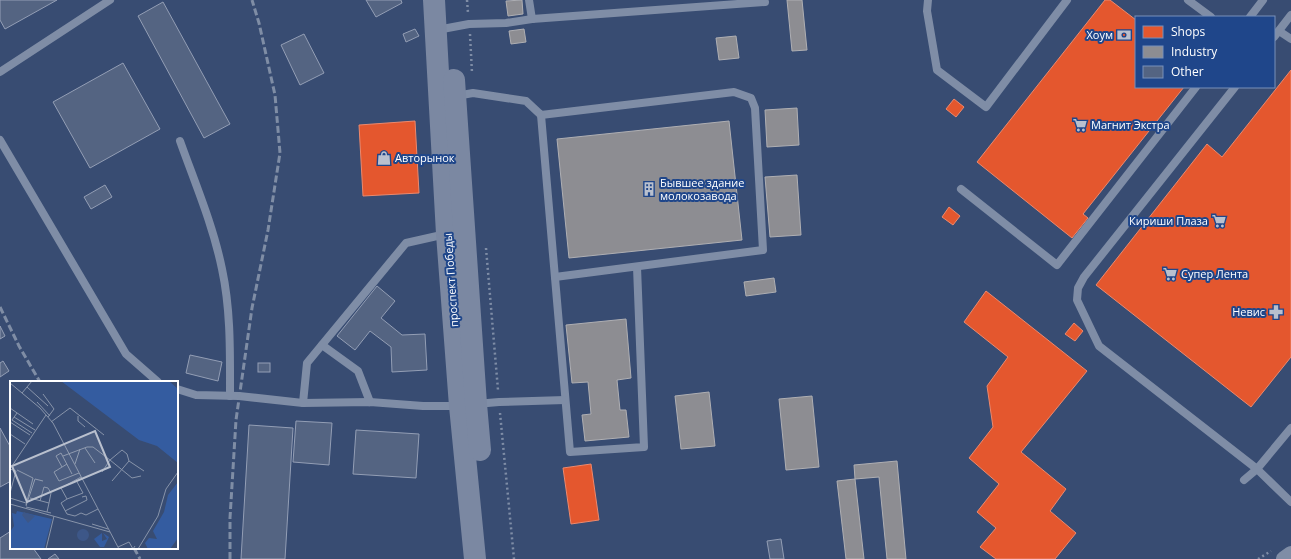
<svg xmlns="http://www.w3.org/2000/svg" width="1291" height="559" font-family="'Open Sans',sans-serif">
<rect width="100%" height="100%" fill="#384c72"/>
<g fill="#e4572e" stroke="#ec896d">
<path d="M1105,0H1110L1136,20V87H1184L1083,214L1088,218L1072,238L977,162Z"/>
<path d="M1291,70V357L1251,407L1096,285L1207,144L1222,157Z"/>
<path d="M954,99L964,107L956,117L946,109Z"/>
<path d="M415,121L419,193L363,196L359,125Z"/>
<path d="M949,207L960,216L953,225L942,217Z"/>
<path d="M986,291L1087,371L1021,452L1066,489L1050,511L1076,533L1055,559H996L980,547L996,528L977,512L999,484L969,458L993,427L987,386L1008,357L964,322Z"/>
<path d="M1074,323L1083,331L1075,341L1065,334Z"/>
<path d="M591,464L599,520L571,524L563,468Z"/>
</g>
<g fill="#8d8d92" stroke="#afafb3">
<path d="M522,0L523,14L508,16L506,1Z"/>
<path d="M787,0H802L807,50L792,51Z"/>
<path d="M524,29L526,42L511,44L509,31Z"/>
<path d="M736,36L739,58L719,60L716,38Z"/>
<path d="M797,108L799,145L767,147L765,110Z"/>
<path d="M729,121L742,240L569,258L557,139Z"/>
<path d="M797,175L801,235L770,237L765,177Z"/>
<path d="M774,278L776,292L746,296L744,282Z"/>
<path d="M626,319L631,378L617,380L620,410H626L629,437L585,441L582,415L591,414L588,382L572,383L566,325Z"/>
<path d="M709,392L715,446L681,449L675,396Z"/>
<path d="M812,396L819,467L786,470L779,399Z"/>
<path d="M897,461L906,559H887L879,477L855,479L854,465Z"/>
<path d="M855,479L864,559H846L837,481Z"/>
</g>
<g fill="#546482" stroke="#939eb5">
<path d="M0,0H57L5,29L0,20Z"/>
<path d="M366,0H401L402,3L376,17Z"/>
<path d="M163,2L230,124L204,138L138,16Z"/>
<path d="M415,29L419,36L406,42L403,34Z"/>
<path d="M304,34L324,73L300,85L281,45Z"/>
<path d="M123,63L160,129L90,168L53,102Z"/>
<path d="M105,185L112,197L91,209L84,197Z"/>
<path d="M377,286L395,301L381,318L402,335L425,334L427,370L392,372L391,347L370,331L355,350L337,336Z"/>
<path d="M0,326L5,336L0,339Z"/>
<path d="M190,355L222,362L218,381L186,373Z"/>
<path d="M3,361L9,371L0,377V363Z"/>
<rect x="258" y="363" width="12" height="9"/>
<path d="M296,421L332,423L329,465L293,462Z"/>
<path d="M249,425L293,428L285,559H241Z"/>
<path d="M0,428L11,448V481L0,487Z"/>
<path d="M356,430L419,434L416,478L353,474Z"/>
<path d="M11,531V548H33L41,559H0V538Z"/>
<path d="M781,539L784,559H770L767,541Z"/>
<path d="M55,554L59,559H48Z"/>
</g>
<g fill="none" stroke-linecap="round" stroke-linejoin="round">
<g stroke="#7f8da6" stroke-width="2.5" stroke-dasharray="2 3" stroke-linecap="butt">
<path d="M467,0L468,13"/>
<path d="M470,34L472,73"/>
<path d="M486,248L498,390"/>
<path d="M500,413L514,559"/>
<path d="M1258,559L1271,551"/>
</g>
<g stroke="#7f8da6" stroke-width="8">
<path d="M529,0L532,19"/>
<path d="M928,0L927,11L937,70L986,107L1067,0"/>
<path d="M1188,0L1211,17"/>
<path d="M1250,17L1263,0"/>
<path d="M437,30L469,24L506,23L532,19L765,2L764,0"/>
<path d="M1279,31L1291,39"/>
<path d="M1274,37L1291,15"/>
<path d="M0,72L110,0"/>
<path d="M1235,87L1084,277L1078,288L1077,300L1099,346L1257,469L1244,480"/>
<path d="M456,96L473,93L526,101L541,115L734,92L751,98L755,108L763,250L555,277"/>
<path d="M541,115L570,452L644,447L637,267"/>
<path d="M0,140L126,354L158,382"/>
<path d="M180,141C195,183 213,225 222,269C231,311 230,354 230,396"/>
<path d="M961,189L1057,265L1196,87"/>
<path d="M322,345L358,371L370,402"/>
<path d="M177,389L196,395L239,396L303,403L370,402L423,406H459"/>
<path d="M303,403L307,363L406,243L446,234"/>
<path d="M476,404L499,402L565,400"/>
<path d="M1291,428L1257,469L1291,502"/>
</g>
<path stroke="#7f8da6" stroke-width="16" d="M1284,559L1291,554"/>
<g stroke="#7b88a2" stroke-width="22">
<path d="M434,0L447,234L460,406L475,559"/>
<path d="M454,80L476,404L480,450"/>
</g>
<g stroke="#7f8da5" stroke-width="3" stroke-dasharray="7 3" stroke-linecap="butt">
<path d="M0,307L19,346L40,382"/>
<path d="M134,548L140,559"/>
<path d="M230,559V518L236,420L252,308L268,230L280,153L275,95L259,23L252,0"/>
</g>
</g>
<defs>
<symbol id="bank-bare" viewBox="-9 -9 18 18"><path d="M-6-4H6V4H-6ZM0-2.3a2.3 2.3 0 1 0 0 4.6a2.3 2.3 0 1 0 0-4.6Z" fill="#b9c0ce" stroke="#1f468a" stroke-width="2.5" paint-order="stroke"/></symbol>
<symbol id="supermarket-bare" viewBox="-9 -9 18 18"><path d="M-6-5.5h2.5l.6 2H6L4.5 2H-2.5L-4.4-4H-6ZM-1.5 3.2a1.3 1.3 0 1 0 .1 0ZM3 3.2a1.3 1.3 0 1 0 .1 0Z" fill="#b9c0ce" stroke="#1f468a" stroke-width="2.5" paint-order="stroke"/></symbol>
<symbol id="shop-bare" viewBox="-9 -9 18 18"><path d="M-5-2.5h2.3a2.7 3.5 0 0 1 5.4 0H5L5.5 6h-11ZM-1.5-2.5h3a1.5 2.3 0 0 0-3 0Z" fill="#b9c0ce" stroke="#1f468a" stroke-width="2.5" paint-order="stroke"/></symbol>
<symbol id="building-bare" viewBox="-9 -9 18 18"><path d="M-4-6H4V6H1V3H-1V6H-4ZM-2.5-4.3h1.7v1.8h-1.7ZM.8-4.3h1.7v1.8H.8ZM-2.5-1h1.7V.8h-1.7ZM.8-1h1.7V.8H.8Z" fill="#b9c0ce" stroke="#1f468a" stroke-width="2.5" paint-order="stroke"/></symbol>
<symbol id="pharmacy-bare" viewBox="-9 -9 18 18"><path d="M-2-6h4v4h4v4h-4v4h-4v-4h-4v-4h4Z" fill="#b9c0ce" stroke="#1f468a" stroke-width="2.5" paint-order="stroke"/></symbol>
</defs>
<g fill-rule="evenodd">
<use href="#bank-bare" x="1114" y="25" width="20" height="20"/>
<use href="#supermarket-bare" x="1070" y="115" width="20" height="20"/>
<use href="#shop-bare" x="374" y="148" width="20" height="20"/>
<use href="#building-bare" x="639" y="179" width="20" height="20"/>
<use href="#supermarket-bare" x="1209" y="211" width="20" height="20"/>
<use href="#supermarket-bare" x="1160" y="264" width="20" height="20"/>
<use href="#pharmacy-bare" x="1266" y="302" width="20" height="20"/>
</g>
<g text-anchor="middle" stroke-width="4" stroke-linejoin="round" paint-order="stroke">
<g font-size="11" fill="#fff" stroke="#1f468a" text-anchor="start">
<text x="1113" y="39" text-anchor="end">Хоум</text>
<text x="1091" y="129">Магнит Экстра</text>
<text x="395" y="162">Авторынок</text>
<text x="660" y="187">Бывшее здание<tspan x="660" dy="13">молокозавода</tspan></text>
<text x="1208" y="225" text-anchor="end">Кириши Плаза</text>
<text x="1181" y="278">Супер Лента</text>
<text x="1265" y="316" text-anchor="end">Невис</text>
</g>
<g font-size="11" fill="#fff" stroke="#1f468a">
<text transform="translate(451 280) rotate(-94)" y="4">проспект Победы</text>
</g>
</g>
<g transform="translate(10 381)">
<rect width="168" height="168" fill="#384c72"/>
<path d="M51,0H159L168,8V82L147,65L129,59ZM168,101V157L160,168H138L135,162L139,157L147,158L143,150L154,131L158,114ZM7,130L42,138L34,168H0V151L4,145L2,132L6,133ZM92,152V160L97,158L93,152L99,156L94,166H90L84,158Z" fill="#345ca0"/>
<path d="M14,131L16,132L25,135L18,142L12,134ZM67 154a6 6 0 1 1 12 0a6 6 0 1 1-12 0Z" fill="#3d5788"/>
<path fill="none" stroke="#8894aa" stroke-width="1" d="M0,2L30,27L43,42L109,168M17,6L38,25M12,12L22,0M33,13L44,28L38,36M27,21L40,35M0,27L23,43M7,32L2,39L22,52M68,35V40L75,46M4,36L25,49M0,41L20,54M41,41L60,27L94,54M0,53L15,63M75,67L85,82M53,75L77,66H83L100,79L92,91M57,83L44,91L49,100L69,92M65,83L70,68M52,86L46,75L51,72L62,93M0,88L36,34M7,89L23,97L16,124M131,95L122,97L100,79L112,69L117,73L119,80L134,90M66,99L73,112L57,118L51,107L71,96M102,100L119,80M0,112L6,90L0,88M0,117L16,122M20,117L39,122L37,131M57,118L51,122L57,133L65,135L71,132L76,134L88,128M30,120L34,106L38,107L41,112L39,122M0,123L100,151M16,125L25,98L33,100M16,126L41,132M55,130L77,119L76,115L72,116M82,143L98,148M108,166L119,161L123,168L125,165M36,168L44,135M128,168L148,135L156,108L168,91"/>
<path fill="#b9c0ce" fill-opacity="0.15" stroke="#b9c0ce" stroke-width="2" d="M85,50L100,86L17,121L2,85Z"/>
<rect width="168" height="168" fill="none" stroke="#fff" stroke-width="2"/>
</g>
<rect x="1135" y="16" width="140" height="72" fill="#1f468a" stroke="#7990b9"/>
<rect x="1143" y="26" width="20" height="12" fill="#e4572e" stroke="#7990b9"/>
<text x="1171" y="36" font-size="12" fill="#ffffff">Shops</text>
<rect x="1143" y="46" width="20" height="12" fill="#8d8d92" stroke="#7990b9"/>
<text x="1171" y="56" font-size="12" fill="#ffffff">Industry</text>
<rect x="1143" y="66" width="20" height="12" fill="#546482" stroke="#7990b9"/>
<text x="1171" y="76" font-size="12" fill="#ffffff">Other</text>
</svg>
